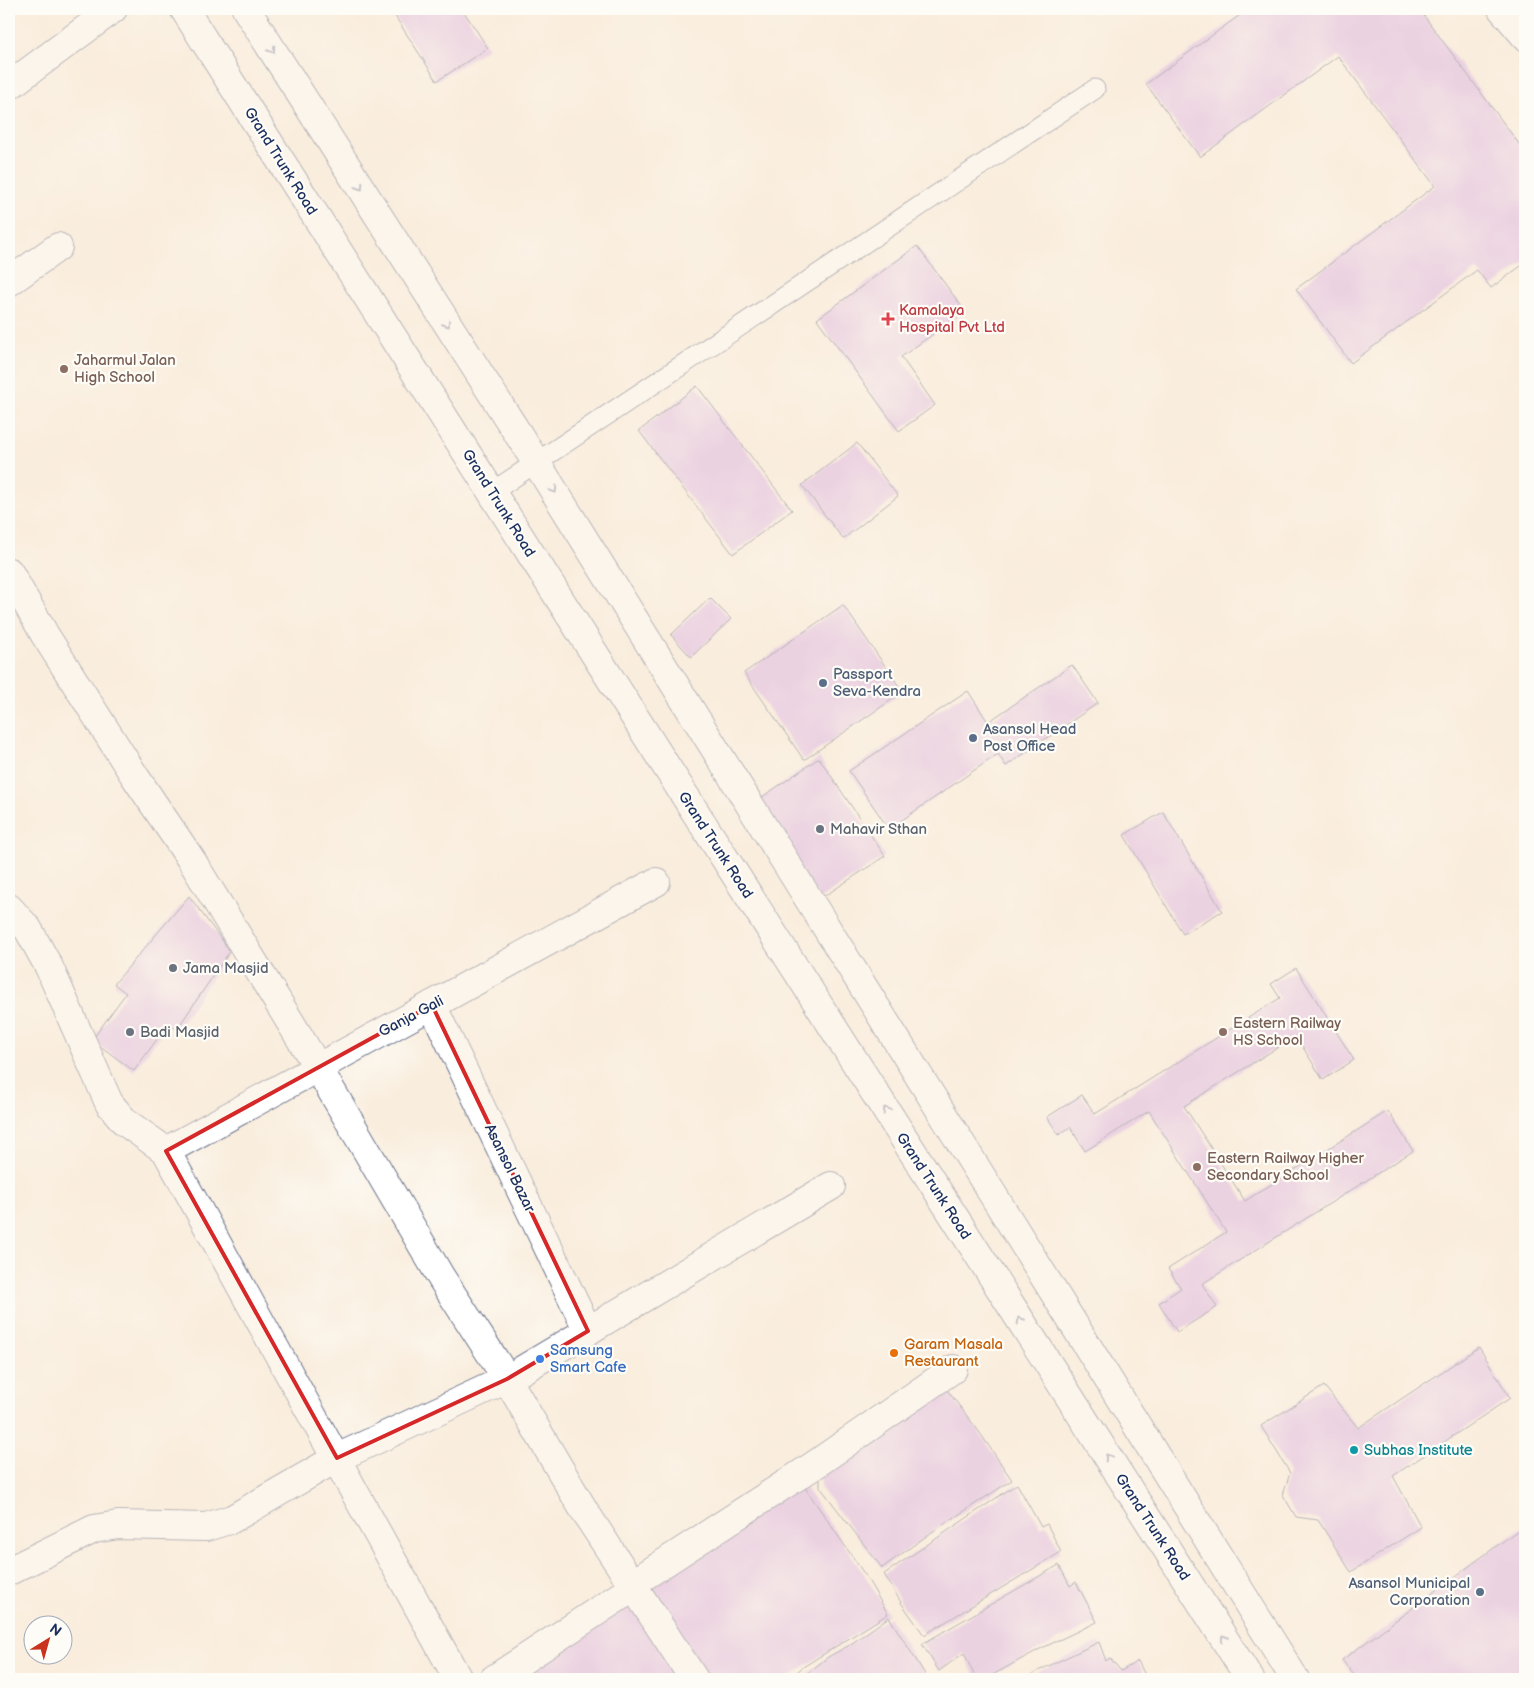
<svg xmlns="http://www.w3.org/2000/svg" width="1534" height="1688" font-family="'Balsamiq Sans',sans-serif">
<rect width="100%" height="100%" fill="#fdfcf7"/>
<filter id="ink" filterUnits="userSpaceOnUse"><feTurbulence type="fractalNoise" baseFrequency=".02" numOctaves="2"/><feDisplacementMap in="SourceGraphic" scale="10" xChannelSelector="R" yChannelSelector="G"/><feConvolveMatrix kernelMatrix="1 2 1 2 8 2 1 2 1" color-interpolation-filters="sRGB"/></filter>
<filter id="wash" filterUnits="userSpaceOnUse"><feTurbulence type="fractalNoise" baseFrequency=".0096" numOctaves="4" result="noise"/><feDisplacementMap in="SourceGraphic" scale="20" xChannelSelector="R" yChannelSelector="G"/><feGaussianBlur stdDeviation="1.12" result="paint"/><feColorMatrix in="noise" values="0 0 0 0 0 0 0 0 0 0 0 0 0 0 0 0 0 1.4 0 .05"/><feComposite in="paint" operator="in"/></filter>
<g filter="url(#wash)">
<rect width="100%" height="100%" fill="#f9eddd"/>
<g id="blocks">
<g fill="#d9b1e7">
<path d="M393,9H462L488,48L437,81L391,10Z"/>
<path d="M1248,9H1419L1525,152V263L1491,288L1477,270L1351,363L1296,289L1435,186L1338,56L1200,157L1146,84Z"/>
<path d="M917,246L965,311L901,357L935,405L899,431L817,319Z"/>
<path d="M697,386L792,510L733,554L639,431Z"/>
<path d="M857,443L898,496L843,539L802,485Z"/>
<path d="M710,598L731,619L691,657L671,635Z"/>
<path d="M843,605L903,692L804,760L744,673Z"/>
<path d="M1072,665L1098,703L1006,766L998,754L889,829L849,771L968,691L988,722Z"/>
<path d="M819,758L885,856L820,899L755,802Z"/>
<path d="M1163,812L1222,911L1183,934L1124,835Z"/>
<path d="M189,896L230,951L177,1029L168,1024L134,1071L92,1040L126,993L114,984Z"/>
<path d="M1296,968L1354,1060L1323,1080L1296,1036L1184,1106L1245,1201L1388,1111L1413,1151L1202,1284L1217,1307L1177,1332L1159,1303L1181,1288L1168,1269L1226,1232L1149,1111L1085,1151L1070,1127L1059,1135L1047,1117L1082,1095L1095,1114L1280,998L1271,984Z"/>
<path d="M1479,1347L1510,1398L1393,1476L1421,1527L1351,1572L1318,1520L1296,1517L1283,1495L1290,1473L1261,1426L1324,1386L1358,1428Z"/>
<path d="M941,1382L980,1433L1012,1480L932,1532L882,1568L820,1487V1477Z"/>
<path d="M799,1479L865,1575L888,1614L803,1667L788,1679H704L638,1584Z"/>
<path d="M1017,1484L1041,1527L1047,1524L1061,1552L924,1635L902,1604L884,1574Z"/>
<path d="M1525,1525V1679H1357L1342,1660Z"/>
<path d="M1059,1565L1070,1586L1076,1582L1097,1622L1040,1649L985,1679H976L964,1653L939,1671L922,1644Z"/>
<path d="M631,1599L683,1679H511Z"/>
<path d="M889,1617L928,1679H870V1678L867,1679H809L804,1676L828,1657L848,1646Z"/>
<path d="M1099,1642L1106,1661L1110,1658L1121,1671L1138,1661L1147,1679H1026L1038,1671Z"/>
</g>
</g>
</g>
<g filter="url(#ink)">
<use href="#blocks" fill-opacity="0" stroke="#69728a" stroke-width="1"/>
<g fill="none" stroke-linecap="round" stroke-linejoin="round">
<defs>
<path id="lane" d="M492,492L1095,89"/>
<g id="street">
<path d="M1502,9L1525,36"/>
<path d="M9,86L113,9"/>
<path d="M9,282L58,247"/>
<path d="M9,572L45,635L134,775L192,861L317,1066L442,1279L507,1379L585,1512L694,1679"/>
<path d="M9,908L28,929L49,967L109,1103L125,1122L166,1151L458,1679"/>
<path d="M432,1005L588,1331"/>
<path d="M166,1151L656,882"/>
<path d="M9,1571L94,1529L118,1525L206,1527L232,1519L337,1458L507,1379L831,1186"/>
<path d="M494,1679L634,1587L638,1580L813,1466L953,1369"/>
</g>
<g id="primary">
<path d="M184,9L708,832L1250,1679"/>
<path d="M246,9L536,462L1295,1679"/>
</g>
</defs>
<use href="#lane" stroke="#69728a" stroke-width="21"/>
<use href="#street" stroke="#69728a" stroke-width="30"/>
<use href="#primary" stroke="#69728a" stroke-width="30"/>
<use href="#lane" stroke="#fff" stroke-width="19"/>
<use href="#street" stroke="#fff" stroke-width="28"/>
<use href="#primary" stroke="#fff" stroke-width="28"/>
</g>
<defs><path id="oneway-chevron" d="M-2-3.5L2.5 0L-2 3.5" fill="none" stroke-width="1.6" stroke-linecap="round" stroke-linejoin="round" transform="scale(1.25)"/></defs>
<g stroke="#8d97ae">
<use href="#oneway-chevron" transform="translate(272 50) rotate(57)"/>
<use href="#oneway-chevron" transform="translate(360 187) rotate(57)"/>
<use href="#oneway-chevron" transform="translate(447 324) rotate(57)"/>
<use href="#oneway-chevron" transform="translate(554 490) rotate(58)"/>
<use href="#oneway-chevron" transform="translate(886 1110) rotate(-123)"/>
<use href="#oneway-chevron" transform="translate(1020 1320) rotate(-123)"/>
<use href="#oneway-chevron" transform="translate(1108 1457) rotate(-123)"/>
<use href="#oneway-chevron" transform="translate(1224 1638) rotate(-123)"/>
</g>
</g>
<path d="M0 0H1534V1688H0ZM432,1005L588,1331L507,1379L337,1458L166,1151Z" fill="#f9eddd" fill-opacity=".55" fill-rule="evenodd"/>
<path fill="none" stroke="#d62828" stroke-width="4" stroke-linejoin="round" d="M432,1005L588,1331L507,1379L337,1458L166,1151Z"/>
<path fill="#e0444e" stroke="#fdfcf7" stroke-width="2" d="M885.5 311.5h5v5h5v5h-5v5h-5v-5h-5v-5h5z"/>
<g fill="#8d6e63" stroke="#fdfcf7" stroke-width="2">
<circle cx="64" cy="369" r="5"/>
<circle cx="1223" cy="1032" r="5"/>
<circle cx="1197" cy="1167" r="5"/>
</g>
<g fill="#5c6f8a" stroke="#fdfcf7" stroke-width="2">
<circle cx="823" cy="683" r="5"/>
<circle cx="973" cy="738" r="5"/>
<circle cx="1480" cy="1592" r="5"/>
</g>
<g fill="#6b7280" stroke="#fdfcf7" stroke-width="2">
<circle cx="820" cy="829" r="5"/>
<circle cx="173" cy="968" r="5"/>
<circle cx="130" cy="1032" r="5"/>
</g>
<circle fill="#e8710a" stroke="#fdfcf7" stroke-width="2" cx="894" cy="1353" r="5"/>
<circle fill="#3f7fe0" stroke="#fdfcf7" stroke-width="2" cx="540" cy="1359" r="5"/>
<circle fill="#0f9aa8" stroke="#fdfcf7" stroke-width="2" cx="1354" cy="1450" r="5"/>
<g text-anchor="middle" stroke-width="4.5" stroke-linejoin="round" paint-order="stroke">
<g font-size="15" fill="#1b2f5e" stroke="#fdfcf7">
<text transform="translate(281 161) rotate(58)" y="5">Grand Trunk Road</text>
<text transform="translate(499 503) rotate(58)" y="5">Grand Trunk Road</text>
<text transform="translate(716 845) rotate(57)" y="5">Grand Trunk Road</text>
<text transform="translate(411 1016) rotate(-28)" y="5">Ganja Gali</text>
<text transform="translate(510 1168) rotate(64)" y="5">Asansol Bazar</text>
<text transform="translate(934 1186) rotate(57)" y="5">Grand Trunk Road</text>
<text transform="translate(1153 1527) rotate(57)" y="5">Grand Trunk Road</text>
</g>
<g font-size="15" fill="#be3a42" stroke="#fdfcf7" text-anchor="start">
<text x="899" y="315">Kamalaya<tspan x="899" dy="17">Hospital Pvt Ltd</tspan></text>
</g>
<g font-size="15" fill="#785e54" stroke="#fdfcf7" text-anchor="start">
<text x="74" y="365">Jaharmul Jalan<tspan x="74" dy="17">High School</tspan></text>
<text x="1233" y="1028">Eastern Railway<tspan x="1233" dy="17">HS School</tspan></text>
<text x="1207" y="1163">Eastern Railway Higher<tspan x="1207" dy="17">Secondary School</tspan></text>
</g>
<g font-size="15" fill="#4e5e75" stroke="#fdfcf7" text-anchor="start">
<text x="833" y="679">Passport<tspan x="833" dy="17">Seva-Kendra</tspan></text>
<text x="983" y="734">Asansol Head<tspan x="983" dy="17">Post Office</tspan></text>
<text x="1470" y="1588" text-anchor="end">Asansol Municipal<tspan x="1470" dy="17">Corporation</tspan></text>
</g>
<g font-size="15" fill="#5b616d" stroke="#fdfcf7" text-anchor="start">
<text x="830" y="834">Mahavir Sthan</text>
<text x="183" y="973">Jama Masjid</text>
<text x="140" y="1037">Badi Masjid</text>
</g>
<g font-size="15" fill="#c56008" stroke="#fdfcf7" text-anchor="start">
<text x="904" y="1349">Garam Masala<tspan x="904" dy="17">Restaurant</tspan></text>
</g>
<g font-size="15" fill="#366cbe" stroke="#fdfcf7" text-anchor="start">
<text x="550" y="1355">Samsung<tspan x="550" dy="17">Smart Cafe</tspan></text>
</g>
<g font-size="15" fill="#0d838f" stroke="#fdfcf7" text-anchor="start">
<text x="1364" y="1455">Subhas Institute</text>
</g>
</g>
<rect width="1534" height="1688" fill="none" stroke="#fdfcf7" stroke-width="30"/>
<g transform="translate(48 1640) rotate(37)"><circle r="24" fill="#fdfcf7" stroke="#a3aaba"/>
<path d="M0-4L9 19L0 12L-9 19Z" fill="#c8321e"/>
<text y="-8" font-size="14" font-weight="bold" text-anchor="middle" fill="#1b2f5e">N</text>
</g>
</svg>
